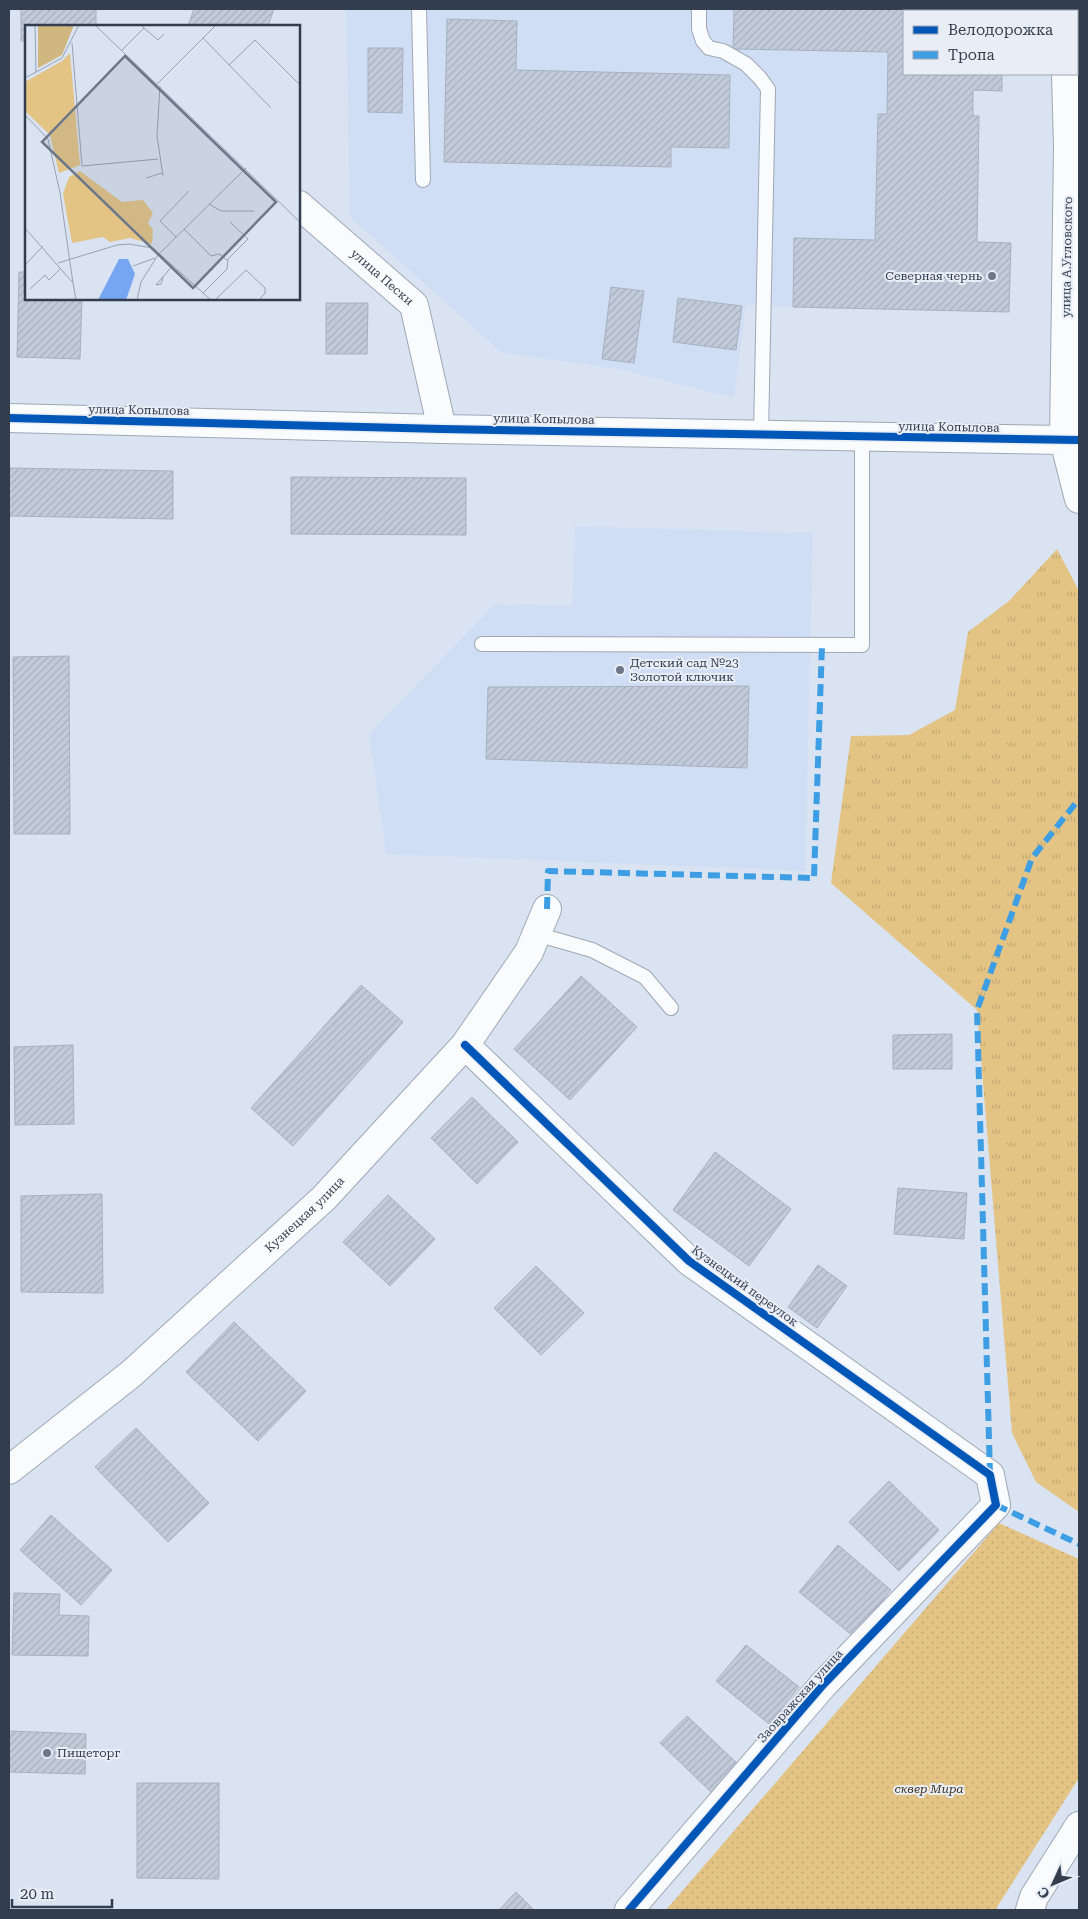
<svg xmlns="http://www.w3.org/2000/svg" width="1088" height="1919" font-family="'Roboto Serif',serif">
<defs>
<pattern id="grass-tufts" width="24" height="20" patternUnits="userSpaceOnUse" patternTransform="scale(1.25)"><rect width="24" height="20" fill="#e3c485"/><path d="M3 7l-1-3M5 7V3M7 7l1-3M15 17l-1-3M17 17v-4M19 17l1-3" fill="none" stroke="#c3a974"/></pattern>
<pattern id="park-dots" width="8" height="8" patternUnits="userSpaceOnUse" patternTransform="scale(1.25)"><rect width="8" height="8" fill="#e3c485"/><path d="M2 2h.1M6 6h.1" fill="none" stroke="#c3a974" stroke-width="1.8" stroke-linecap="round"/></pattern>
<pattern id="building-hatch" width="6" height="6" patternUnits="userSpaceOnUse" patternTransform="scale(1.25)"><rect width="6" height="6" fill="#c2cbda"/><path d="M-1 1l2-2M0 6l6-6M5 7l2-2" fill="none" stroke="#a7afbd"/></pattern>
</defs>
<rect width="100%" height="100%" fill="#dae3f1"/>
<g fill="#d0def5">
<path d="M346,9H1003V11H904V74H1002V91H973V116H979L977,242L1011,243L1009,312L746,305L734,398L618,369L502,353L350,217Z"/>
<path d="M575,526L813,533L805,871L386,854L369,734L495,604L572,606Z"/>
</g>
<path fill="url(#grass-tufts)" d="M1057,549L1079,591V1512L1036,1482L1012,1433L977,1010L831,883L851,736L909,735L955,710L968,632L1009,601Z"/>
<path fill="url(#park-dots)" d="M999,1523L1079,1559V1778L997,1907V1910H666Z"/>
<g fill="url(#building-hatch)" stroke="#a8b1be">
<path d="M21,9H96V26H26V41H21Z"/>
<path d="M194,9H274L268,26H188Z"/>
<path d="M734,9H1003V11H904V74H1002V91L973,90V116H979L977,242L1011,243L1009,312L793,307L794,238L875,240L878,114H887L888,52L733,49Z"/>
<path d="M447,19L517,21L516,70L730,75L729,148L671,147V167L444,162Z"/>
<path d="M368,48H403L402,113L368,112Z"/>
<path d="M19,272H26V299H82L80,359L17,357Z"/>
<path d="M611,287L644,291L634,363L602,359Z"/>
<path d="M678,298L742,306L736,350L673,342Z"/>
<path d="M326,303H368L367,354H326Z"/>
<path d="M9,468L173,471V519L9,516Z"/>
<path d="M291,477L466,478V535L291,534Z"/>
<path d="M69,656L70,834H14L13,657Z"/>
<path d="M749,686L747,768L486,759L488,687Z"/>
<path d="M581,976L637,1027L570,1100L514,1049Z"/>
<path d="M361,985L403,1022L293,1146L251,1108Z"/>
<path d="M952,1034V1069H893V1035Z"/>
<path d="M73,1045L74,1124L15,1125L14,1047Z"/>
<path d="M472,1097L518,1142L477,1184L431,1138Z"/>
<path d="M715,1152L791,1209L749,1266L673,1210Z"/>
<path d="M898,1188L967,1193L964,1239L894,1234Z"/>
<path d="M102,1194L103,1293L21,1292V1196Z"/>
<path d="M388,1195L435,1239L390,1286L343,1242Z"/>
<path d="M818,1265L847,1286L817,1328L788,1307Z"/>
<path d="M536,1266L584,1313L541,1355L494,1308Z"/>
<path d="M234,1322L306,1391L258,1441L186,1372Z"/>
<path d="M136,1428L209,1503L168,1542L95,1467Z"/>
<path d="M889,1481L939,1530L899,1571L849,1522Z"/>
<path d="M51,1515L112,1570L81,1605L20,1550Z"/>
<path d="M838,1545L891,1590L853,1636L799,1592Z"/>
<path d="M14,1593L60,1594L59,1615L89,1616L88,1656L12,1655Z"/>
<path d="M746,1645L799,1687L769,1724L716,1681Z"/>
<path d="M687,1716L739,1765L712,1793L660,1743Z"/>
<path d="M9,1731L86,1734L85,1774L9,1772Z"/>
<path d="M137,1783H219V1879L137,1878Z"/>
<path d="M516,1892L534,1910H499Z"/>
</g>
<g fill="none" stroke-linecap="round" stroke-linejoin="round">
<defs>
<g id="service">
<path d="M419,9L423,180"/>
<path d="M699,9V29L703,41L709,48L723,51L746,64L760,78L768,89L761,434"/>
<path d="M482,644L862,645V436"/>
<path d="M536,934L592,950L645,977L671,1008"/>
</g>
<g id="minor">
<path d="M1064,9V11"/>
<path d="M1066,74L1068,147L1064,440H1079"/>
<path id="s1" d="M299,205L414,305L442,429"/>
<path d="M465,1045L689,1261L990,1475L996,1505L823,1685L629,1910"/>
<path id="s2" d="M9,1470L131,1374L324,1198L465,1045L529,952L547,909"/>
</g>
<g id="tertiary">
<path d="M9,418L442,429L1064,440L1079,499"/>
<path d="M1030,1910L1034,1897L1079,1826"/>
</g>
</defs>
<use href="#service" stroke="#9fa8b5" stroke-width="16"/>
<use href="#minor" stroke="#9fa8b5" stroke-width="30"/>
<use href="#tertiary" stroke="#9fa8b5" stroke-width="30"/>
<use href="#service" stroke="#f9fbfd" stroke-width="14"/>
<use href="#minor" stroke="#f9fbfd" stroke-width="28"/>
<use href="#tertiary" stroke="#f9fbfd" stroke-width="28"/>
<g stroke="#3e9ee4" stroke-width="6" stroke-dasharray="12 6" stroke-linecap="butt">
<path d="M547,909L548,871L814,878L822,645"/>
<path d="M990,1475L977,1010L1032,858L1079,799"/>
<path d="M996,1505L1079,1544"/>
</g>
<defs>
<g id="cycleway">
<path d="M9,418L442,429L1079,440"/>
<path d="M465,1045L689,1261L990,1475L996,1505L823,1685L629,1910"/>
</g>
</defs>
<use href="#cycleway" stroke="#e8edf6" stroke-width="11"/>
<use href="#cycleway" stroke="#0057b8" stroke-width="8"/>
</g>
<g fill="#6d7787" stroke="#e8edf6" stroke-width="2">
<circle cx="992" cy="276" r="5"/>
<circle cx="620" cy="670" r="5"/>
<circle cx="47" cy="1753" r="5"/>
</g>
<g text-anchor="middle" stroke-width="4" stroke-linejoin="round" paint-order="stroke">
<g font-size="12" fill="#323d4e" stroke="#e8edf6">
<text transform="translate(1067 257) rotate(-89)" y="4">улица А.Угловского</text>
<text dy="4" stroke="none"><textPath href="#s1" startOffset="110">улица Пески</textPath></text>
<text transform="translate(139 410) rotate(1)" y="4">улица Копылова</text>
<text transform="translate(544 419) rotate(1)" y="4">улица Копылова</text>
<text transform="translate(949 427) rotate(1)" y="4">улица Копылова</text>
<text dy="4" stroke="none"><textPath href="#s2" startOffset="391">Кузнецкая улица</textPath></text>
<text transform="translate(745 1286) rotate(36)" y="4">Кузнецкий переулок</text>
<text transform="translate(800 1696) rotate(-48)" y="4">Заовражская улица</text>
</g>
<g font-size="12" fill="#323d4e" stroke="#e8edf6" text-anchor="start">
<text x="982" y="280" text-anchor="end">Северная чернь</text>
<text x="630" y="667">Детский сад №23<tspan x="630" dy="14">Золотой ключик</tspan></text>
<text x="57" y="1757">Пищеторг</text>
</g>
<g font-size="12" font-style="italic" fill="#3f321c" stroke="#e8edf6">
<text x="929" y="1793">сквер Мира</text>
</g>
</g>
<g transform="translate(25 25)">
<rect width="275" height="275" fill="#dae3f1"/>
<path d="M55,146L97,177L118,175L128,188L123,198L128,205L127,219L105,213L85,217L78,212L47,218L38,169L44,152Z" fill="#e3c485"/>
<path d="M13,0H49L37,30L13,43Z" fill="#d0b67f"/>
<path d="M45,28L55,140L34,148L25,110L0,86V57L37,36Z" fill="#e3c485"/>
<path d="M94,234H103L110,249L101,275H73Z" fill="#76a5f2"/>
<path fill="none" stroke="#97a1b0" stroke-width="1" d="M10,0L11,47M70,0L275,197M119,3L133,15L139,9M178,13L246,83M47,18L57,141L133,134M97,25L119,3L116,0M204,40L230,15L275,60M0,53L37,33L54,0M132,59L191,0M135,61L132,111L138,151M0,90L23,114L35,168L48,258M121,153L137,148M184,179L196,186H229M0,203L48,258L51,275M159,204L186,231L194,229L202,235L223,214L205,197M151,212L135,196L164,166M33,238L92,220L104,219L128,223L186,275M0,240L18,221M108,241L130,233M138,252L136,259L131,260L148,240M5,264L20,250L24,255L36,243M178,268L202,244L203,235M112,275L116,257L133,230L221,143M190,275L221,245L240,263V268L234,275"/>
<path fill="#6d7787" fill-opacity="0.15" stroke="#6d7787" stroke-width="2.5" d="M100,31L251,177L168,263L17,117Z"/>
<rect width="275" height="275" fill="none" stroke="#323d4e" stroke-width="2.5"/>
</g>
<rect width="1088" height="1919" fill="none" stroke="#323d4e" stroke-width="20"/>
<rect x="903" y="10" width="175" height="65" fill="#e8edf6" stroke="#9fa7b3"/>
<rect x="913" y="26" width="25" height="8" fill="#0057b8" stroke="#9fa7b3"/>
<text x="948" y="35" font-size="15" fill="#323d4e">Велодорожка</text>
<rect x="913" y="51" width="25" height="8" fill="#3e9ee4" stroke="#9fa7b3"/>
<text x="948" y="60" font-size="15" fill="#323d4e">Тропа</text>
<g transform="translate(1053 1884) rotate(226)" stroke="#e8edf6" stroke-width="4" paint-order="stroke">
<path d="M0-4L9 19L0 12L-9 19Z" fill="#323d4e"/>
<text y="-8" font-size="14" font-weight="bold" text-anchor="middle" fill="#323d4e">С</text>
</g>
<path d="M12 1899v8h100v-8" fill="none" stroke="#323d4e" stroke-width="2.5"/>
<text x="20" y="1899" font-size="15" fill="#323d4e" stroke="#e8edf6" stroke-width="4" paint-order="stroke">20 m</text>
</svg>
